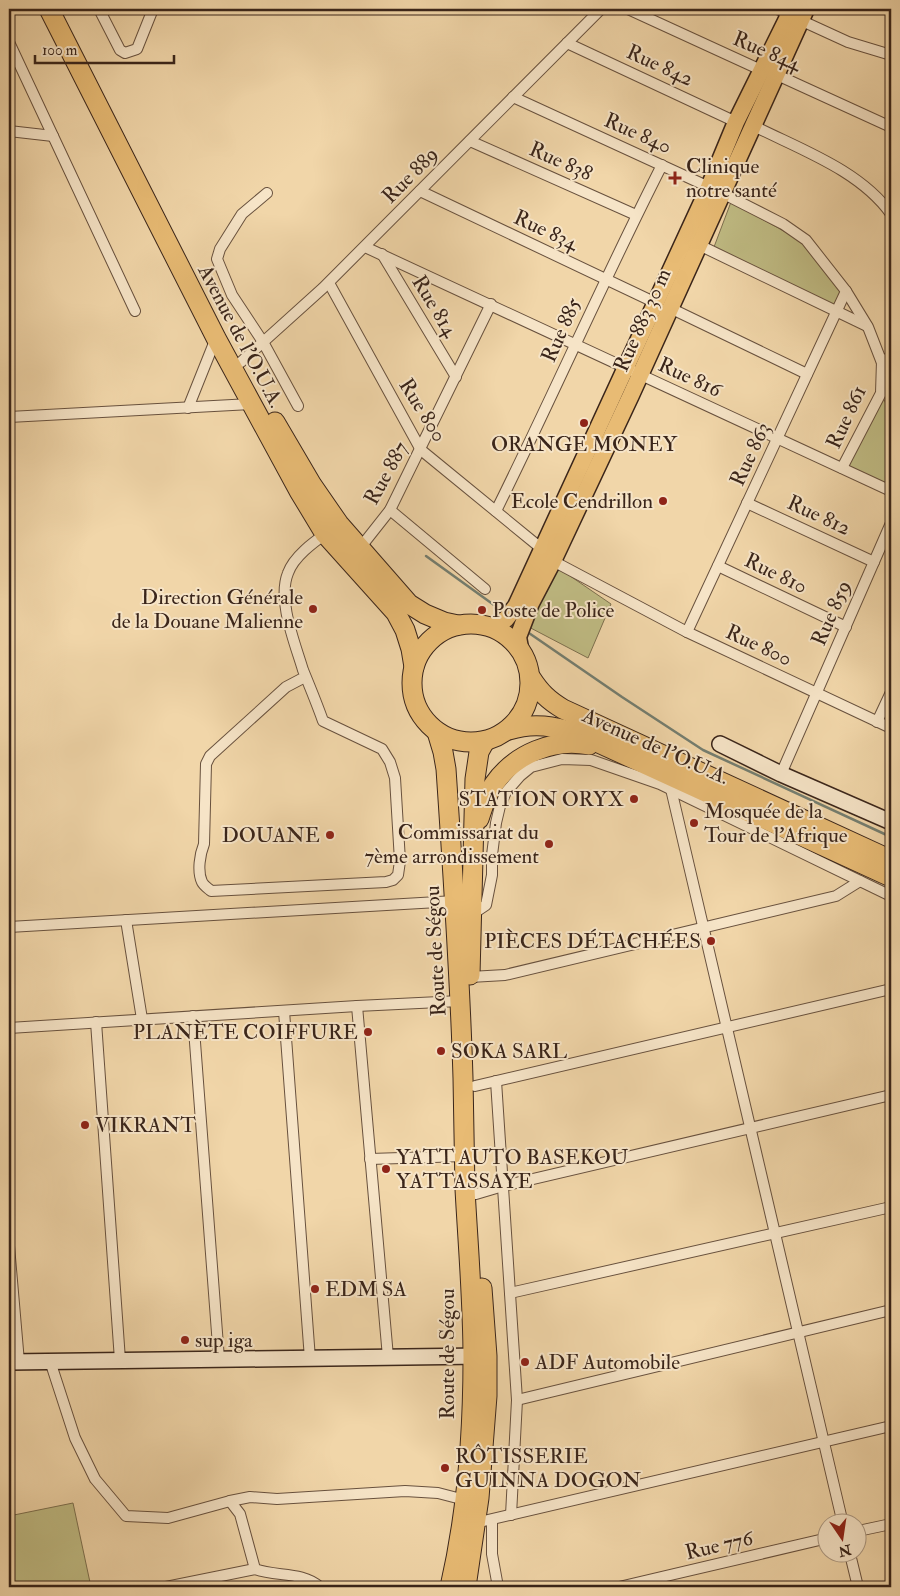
<svg xmlns="http://www.w3.org/2000/svg" width="900" height="1596" font-family="'IM FELL Double Pica',serif">
<rect width="100%" height="100%" fill="#f1d6a9"/>
<filter id="stains"><feTurbulence type="fractalNoise" baseFrequency=".004" numOctaves="4"/><feColorMatrix values="0 0 0 0 .2 0 0 0 0 .09 0 0 0 0 .02 0 0 0 .5 -.17"/></filter>
<radialGradient id="worn" r=".72"><stop offset=".6" stop-color="#630" stop-opacity="0"/><stop offset="1" stop-color="#630" stop-opacity=".3"/></radialGradient>
<g fill="#c0bc84" stroke="#7d704f">
<path d="M731,202L800,240L843,291L833,305L714,247Z"/>
<path d="M881,393L891,415V490L845,465Z"/>
<path d="M557,567L611,604L588,658L525,625Z"/>
<path d="M73,1503L91,1587H9V1516Z"/>
</g>
<g fill="none" stroke-linecap="round" stroke-linejoin="round">
<g stroke="#747e70" stroke-width="2.5">
<path d="M426,556L494,605"/>
<path d="M526,631L622,697L703,750L891,837"/>
</g>
<defs>
<g id="street">
<path d="M99,9L120,50L125,53L137,49L153,9"/>
<path d="M628,9L761,70L775,74L891,127"/>
<path d="M777,9L789,14"/>
<path d="M800,20L848,42L891,55"/>
<path d="M9,42L135,311"/>
<path d="M567,43L736,122"/>
<path d="M513,97L722,193L783,224L806,240L846,291L868,327L891,386"/>
<path d="M752,125C799,149 860,170 891,214"/>
<path d="M9,131L53,136"/>
<path d="M470,141L636,215"/>
<path d="M420,191L656,303"/>
<path d="M267,193L242,214L220,249L217,259L232,295L263,342L298,406"/>
<path d="M699,245L867,326"/>
<path d="M365,247L891,491"/>
<path d="M382,254L456,377"/>
<path d="M329,283L421,450L542,549"/>
<path d="M670,308L807,374"/>
<path d="M241,362L323,288L601,9"/>
<path d="M188,408L216,338"/>
<path d="M9,417L251,404"/>
<path d="M842,468L881,393L882,361L891,357"/>
<path d="M747,503L874,562"/>
<path d="M390,510L485,589"/>
<path d="M496,511C553,396 604,279 662,165"/>
<path d="M360,548L390,510L491,304"/>
<path d="M553,561L687,632L891,728"/>
<path d="M718,566L846,627"/>
<path d="M687,632L846,291"/>
<path d="M305,677L286,687L210,756L206,764L204,844C200,854 197,871 202,882C204,886 208,888 211,891L386,882L393,880L398,875L400,861L395,778L390,762L382,749L323,721C317,704 310,687 303,670C295,643 277,600 288,573C294,556 314,542 328,532"/>
<path d="M877,722L891,692"/>
<path d="M781,774L891,523"/>
<path d="M671,789L843,1524"/>
<path d="M471,915L486,905L492,875V855L496,823L500,806L506,792L520,776L531,767L562,759L591,760L660,784L891,896"/>
<path d="M126,920L142,1019"/>
<path d="M9,927L455,901"/>
<path d="M470,977L505,975L836,896L860,881"/>
<path d="M357,1006L388,1357"/>
<path d="M284,1011L310,1359"/>
<path d="M193,1016L219,1359"/>
<path d="M96,1022L120,1360"/>
<path d="M9,1028L357,1006L460,1001"/>
<path d="M496,1081L517,1400L511,1515"/>
<path d="M475,1086L891,989"/>
<path d="M370,1159L464,1156"/>
<path d="M476,1194L503,1186L891,1095"/>
<path d="M9,1246L19,1362"/>
<path d="M510,1293L891,1207"/>
<path d="M50,1361L75,1438L95,1479L126,1516L168,1518L230,1501L250,1497L277,1499L405,1491L438,1493L465,1500"/>
<path d="M517,1400L891,1310"/>
<path d="M230,1501L240,1514L255,1569C276,1577 302,1571 320,1587"/>
<path d="M492,1520V1554L498,1587"/>
<path d="M475,1523L891,1426"/>
<path d="M858,1531L891,1524"/>
<path d="M850,1554L858,1587"/>
<path d="M166,1587L255,1569"/>
<path d="M619,1587L828,1538"/>
</g>
<g id="secondary">
<path d="M720,744L781,774L891,822"/>
<path d="M9,1362L482,1356"/>
</g>
<g id="primary">
<path d="M492,627L506,619L516,606L709,187L736,122L792,9"/>
<path d="M520,648L518,637L531,603L553,561L631,395L806,9"/>
</g>
<g id="highway">
<path d="M49,9L216,338L299,491L325,534L396,613L405,630L411,649L414,667"/>
<path d="M275,422L312,485L339,524L409,604L425,614L444,622L458,625"/>
<circle cx="471" cy="683" r="59"/>
<path d="M531,678C540,692 548,700 563,709L891,860"/>
<path d="M509,730C534,722 554,726 579,734L891,877"/>
<path d="M437,732L443,752L446,769C453,872 460,975 463,1078C464,1115 464,1152 465,1189C468,1245 473,1302 473,1358C473,1434 467,1513 450,1587"/>
<path d="M479,819C483,807 486,795 494,784C515,754 553,738 589,745"/>
<path d="M470,975L475,779L479,752L485,741"/>
<path d="M466,1587L479,1498L487,1396V1356L482,1288"/>
</g>
</defs>
<use href="#street" stroke="#68513e" stroke-width="12"/>
<use href="#secondary" stroke="#3a251a" stroke-width="18"/>
<use href="#primary" stroke="#3a251a" stroke-width="19"/>
<use href="#highway" stroke="#3a251a" stroke-width="21"/>
<use href="#street" stroke="#f6e4c7" stroke-width="10"/>
<use href="#secondary" stroke="#f6e4c7" stroke-width="15"/>
<use href="#primary" stroke="#e8bb74" stroke-width="16"/>
<use href="#highway" stroke="#e8bb74" stroke-width="19"/>
</g>
<g fill="#8f2418" stroke="#f6e4c7" stroke-width="2">
<path d="M672.5 170.5h5v5h5v5h-5v5h-5v-5h-5v-5h5z"/>
<circle cx="584" cy="423" r="5"/>
<circle cx="663" cy="501" r="5"/>
<circle cx="313" cy="609" r="5"/>
<circle cx="482" cy="610" r="5"/>
<circle cx="634" cy="799" r="5"/>
<circle cx="694" cy="823" r="5"/>
<circle cx="330" cy="835" r="5"/>
<circle cx="549" cy="844" r="5"/>
<circle cx="711" cy="941" r="5"/>
<circle cx="368" cy="1032" r="5"/>
<circle cx="441" cy="1051" r="5"/>
<circle cx="85" cy="1125" r="5"/>
<circle cx="386" cy="1169" r="5"/>
<circle cx="315" cy="1289" r="5"/>
<circle cx="185" cy="1340" r="5"/>
<circle cx="525" cy="1362" r="5"/>
<circle cx="445" cy="1468" r="5"/>
</g>
<g text-anchor="middle" stroke-width="4" stroke-linejoin="round" paint-order="stroke">
<g font-size="21" fill="#3a251a" stroke="#f6e4c7">
<text transform="translate(767 51) rotate(23)" y="7">Rue 844</text>
<text transform="translate(660 65) rotate(25)" y="7">Rue 842</text>
<text transform="translate(638 133) rotate(24)" y="7">Rue 840</text>
<text transform="translate(561 161) rotate(24)" y="7">Rue 838</text>
<text transform="translate(410 175) rotate(-45)" y="7">Rue 889</text>
<text transform="translate(546 230) rotate(25)" y="7">Rue 834</text>
<text transform="translate(435 306) rotate(59)" y="7">Rue 814</text>
<text transform="translate(642 320) rotate(-66)" y="7">Rue 883 30 m</text>
<text transform="translate(561 330) rotate(-66)" y="7">Rue 885</text>
<text transform="translate(241 336) rotate(62)" y="7">Avenue de l'O.U.A.</text>
<text transform="translate(690 377) rotate(25)" y="7">Rue 816</text>
<text transform="translate(423 410) rotate(58)" y="7">Rue 800</text>
<text transform="translate(846 417) rotate(-65)" y="7">Rue 861</text>
<text transform="translate(750 454) rotate(-65)" y="7">Rue 863</text>
<text transform="translate(386 473) rotate(-61)" y="7">Rue 887</text>
<text transform="translate(819 515) rotate(25)" y="7">Rue 812</text>
<text transform="translate(776 573) rotate(26)" y="7">Rue 810</text>
<text transform="translate(831 613) rotate(-66)" y="7">Rue 859</text>
<text transform="translate(759 645) rotate(25)" y="7">Rue 800</text>
<text transform="translate(656 746) rotate(24)" y="7">Avenue de l'O.U.A.</text>
<text transform="translate(435 951) rotate(-93)" y="7">Route de Ségou</text>
<text transform="translate(447 1354) rotate(-90)" y="7">Route de Ségou</text>
<text transform="translate(719 1545) rotate(-13)" y="7">Rue 776</text>
</g>
<g font-size="21" fill="#3a251a" stroke="#f6e4c7" text-anchor="start">
<text x="686" y="173">Clinique<tspan x="686" dy="24">notre santé</tspan></text>
<text x="584" y="451" text-anchor="middle">ORANGE MONEY</text>
<text x="653" y="508" text-anchor="end">Ecole Cendrillon</text>
<text x="303" y="604" text-anchor="end">Direction Générale<tspan x="303" dy="24">de la Douane Malienne</tspan></text>
<text x="492" y="617">Poste de Police</text>
<text x="624" y="806" text-anchor="end">STATION ORYX</text>
<text x="704" y="818">Mosquée de la<tspan x="704" dy="24">Tour de l'Afrique</tspan></text>
<text x="539" y="839" text-anchor="end">Commissariat du<tspan x="539" dy="24">7ème arrondissement</tspan></text>
<text x="320" y="842" text-anchor="end">DOUANE</text>
<text x="701" y="948" text-anchor="end">PIÈCES DÉTACHÉES</text>
<text x="358" y="1039" text-anchor="end">PLANÈTE COIFFURE</text>
<text x="451" y="1058">SOKA SARL</text>
<text x="95" y="1132">VIKRANT</text>
<text x="396" y="1164">YATT AUTO BASEKOU<tspan x="396" dy="24">YATTASSAYE</tspan></text>
<text x="325" y="1296">EDM SA</text>
<text x="195" y="1347">sup iga</text>
<text x="535" y="1369">ADF Automobile</text>
<text x="455" y="1463">RÔTISSERIE<tspan x="455" dy="24">GUINNA DOGON</tspan></text>
</g>
</g>
<rect width="900" height="1596" fill="none" stroke="#f1d6a9" stroke-width="30"/>
<rect x="10" y="10" width="880" height="1576" fill="none" stroke="#3a251a" stroke-width="2.5"/>
<rect x="15" y="15" width="870" height="1566" fill="none" stroke="#3a251a"/>
<g transform="translate(842 1538) rotate(167)"><circle r="24" fill="#f6e4c7" stroke="#ab9882"/>
<path d="M0-4L9 19L0 12L-9 19Z" fill="#8f2418"/>
<text y="-8" font-size="14" font-weight="bold" text-anchor="middle" fill="#3a251a">N</text>
</g>
<path d="M35 55v8h139v-8" fill="none" stroke="#3a251a" stroke-width="2.5"/>
<text x="42" y="55" font-size="15" fill="#3a251a" stroke="#f6e4c7" stroke-width="4" paint-order="stroke">100 m</text>
<rect width="100%" height="100%" filter="url(#stains)"/>
<rect width="100%" height="100%" fill="url(#worn)"/>
</svg>
